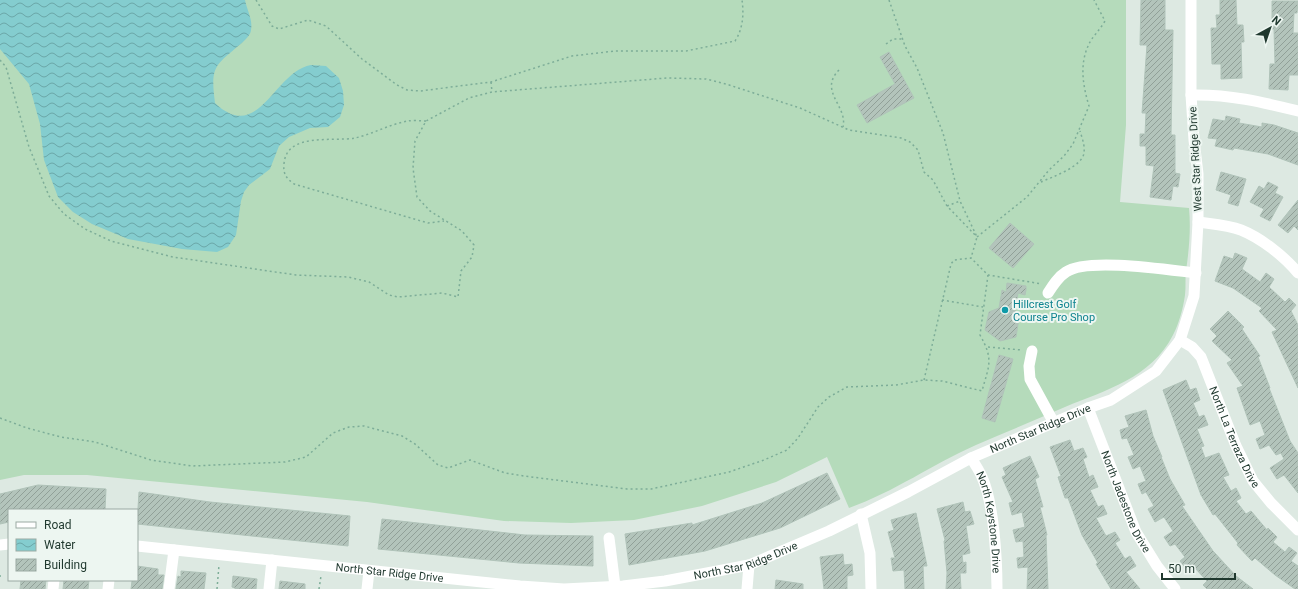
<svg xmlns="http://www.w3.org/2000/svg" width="1298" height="589" font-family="Roboto,sans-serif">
<defs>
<pattern id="water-waves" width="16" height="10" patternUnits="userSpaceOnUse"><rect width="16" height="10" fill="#84cdcf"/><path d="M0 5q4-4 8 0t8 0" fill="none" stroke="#6ba7a8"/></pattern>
<pattern id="building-hatch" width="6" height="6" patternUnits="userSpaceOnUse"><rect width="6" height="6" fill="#b3c4bb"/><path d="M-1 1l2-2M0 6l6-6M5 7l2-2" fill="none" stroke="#91a098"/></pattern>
</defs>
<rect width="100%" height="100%" fill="#dde9e2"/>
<path fill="#b5dbbb" d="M0,0H1126V125L1120,202L1189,208C1191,229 1189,250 1186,271C1185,279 1186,287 1185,295C1183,309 1179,323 1173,335C1151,378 1106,390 1065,407C1036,420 1006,432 976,445C933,464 894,492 849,508L827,457L776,482L702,506L634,520L571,523L504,521L367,502L87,475H24L0,480Z"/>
<path fill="url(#water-waves)" d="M0,0H245C247,10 253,20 251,30C251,34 246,39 243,42C215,66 210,65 215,103C259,145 274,71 311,65C316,65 321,66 326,66L339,78L343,91L344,105L340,117L328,127L310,128L289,137L279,146L270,169L249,185L244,192L241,201L236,235L228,247L217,252L182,249L128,239L92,224L73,212L58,197L44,160L40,124L29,84L0,49Z"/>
<g fill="url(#building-hatch)" stroke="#b0c3b9">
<path d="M1141,0H1165V30H1173L1171,135H1175V173L1180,174L1178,187L1173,186L1171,200L1150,197L1154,166L1146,165V146H1140V134H1145L1146,113H1142L1147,45H1140Z"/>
<path d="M1220,0H1236L1237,25H1243L1244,42H1241L1242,78L1221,79V64H1212L1211,28H1217L1216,15H1220Z"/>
<path d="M1272,1H1298L1297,13H1294L1293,33H1298V75H1289L1288,90L1269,89L1270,64H1275L1274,29H1272Z"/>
<path d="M889,52L914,98L867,123L857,105L895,84L880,57Z"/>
<path d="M1226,116L1240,119L1239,123L1262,127V123L1274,125L1298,133V165L1268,154L1234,148L1233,150L1215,146L1217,139L1208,138L1213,119L1225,121Z"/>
<path d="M1221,172L1246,179L1238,206L1228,203L1231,195L1216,190Z"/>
<path d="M1268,182L1278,187L1275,193L1283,197L1270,221L1260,216L1264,209L1250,202L1259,186L1264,189Z"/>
<path d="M1298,200V230L1294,226L1288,233L1278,225Z"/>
<path d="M1010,223L1034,244L1013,268L989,248Z"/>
<path d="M1235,253L1247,258L1242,269L1260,282L1266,273L1274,279L1269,287L1285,302L1289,298L1296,305L1291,311L1298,325V388L1272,332L1277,330L1259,311L1262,308L1233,288L1215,281L1224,256L1233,259Z"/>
<path d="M1007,283L1026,286V290L1025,295L1018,293L1015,314L1019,318L1016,337L1000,341L985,330L989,312L999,308L1002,290L1006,292Z"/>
<path d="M1228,311L1244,327L1242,329L1260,356L1258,357L1270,388H1269L1290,441L1298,453V493L1284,475L1277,479L1270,468L1284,459L1281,453L1276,455L1269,445L1260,449L1256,439L1265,435L1260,421L1250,425L1237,388L1243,386L1227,363L1232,360L1212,341L1217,336L1210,329Z"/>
<path d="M999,355L1013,359L995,422L982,418Z"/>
<path d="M1186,380L1190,390L1196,388L1200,400L1193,403L1199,417L1204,415L1208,425L1197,429L1204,446L1201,447L1205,458L1219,453L1229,475L1223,477L1231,491L1236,488L1241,498L1236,501L1246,514L1251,511L1267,530L1268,528L1277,537L1273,542L1285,552L1289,547L1297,553L1291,561L1298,566V589H1295L1275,575L1255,558L1252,561L1237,545L1238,543L1215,514L1213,515L1201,495L1163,390Z"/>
<path d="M1146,410L1153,436L1162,457H1161L1170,479L1185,505L1182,506L1213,551L1236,576L1253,589H1207L1203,585L1207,581L1194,567L1188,571L1180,561L1185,557L1175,544L1170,546L1164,537L1173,531L1164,517L1155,522L1148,509L1154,506L1146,492L1142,494L1138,484L1146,481L1140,466L1133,469L1128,457L1134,455L1127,438L1122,439L1120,430L1129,427L1125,416Z"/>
<path d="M1070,440L1074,451L1083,448L1087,457L1083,459L1089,477L1093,475L1098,487L1090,490L1098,507L1103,505L1107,514L1096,518L1106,536L1115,532L1120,540L1115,543L1125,559L1130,556L1136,566L1126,572L1140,589H1111L1096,564L1098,563L1082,535L1068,498H1065L1058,477L1061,476L1050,447Z"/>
<path d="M1030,456L1039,477L1035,479L1043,507H1040L1047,535H1046L1048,589H1027L1028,567L1018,568L1017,558L1024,557L1023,541L1016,542L1013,530L1025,527L1022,512L1012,515L1009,503L1013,502L1002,477L1006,475L1003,468Z"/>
<path d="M827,473L840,499L780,528L705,551L629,565L625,534L692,523V525L762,503Z"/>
<path d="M38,485L106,489L105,510H9V522L0,524V494Z"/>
<path d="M139,492L210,502L350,516L348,546L137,524Z"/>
<path d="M963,502L965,512L970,511L974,524L966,526L970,553L962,555L963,563L966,562V573H960L961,589H946L947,573L944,541L945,540L937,509Z"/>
<path d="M916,513L927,566H923L924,589H905L904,570L893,571L891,558H895L888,532L894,530L891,520Z"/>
<path d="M382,519L525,535L593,536V566L519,563L378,549Z"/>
<path d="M843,554L844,565L852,564L853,575L847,576V589H824L820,557Z"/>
<path d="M137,566L158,569V575H164L162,589H131L132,581L137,582Z"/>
<path d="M181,571L206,573L204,589H176L178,576L181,577Z"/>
<path d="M233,576L257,579L256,589H237L232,587Z"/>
<path d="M21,580H46L45,589H20Z"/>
<path d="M64,580H89L88,589H63Z"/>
<path d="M776,580L803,584V589H775Z"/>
<path d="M280,581L305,584V589H279Z"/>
</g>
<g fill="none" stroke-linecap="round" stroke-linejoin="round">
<g stroke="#7dad98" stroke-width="1.5" stroke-dasharray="2 3" stroke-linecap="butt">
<path d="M256,0L272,26L279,29L308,20L326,26L362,59L397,85L407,90L420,91L491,82L572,56L615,51H686L735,41C743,29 744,14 742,0"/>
<path d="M889,0L905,46L917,68L943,133L960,201L977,237L971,258"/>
<path d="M886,44L893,39H903"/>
<path d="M0,60L6,67L29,147L49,196L64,214L85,229L111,241L173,257L296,275L348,277L369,282L389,295L398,297L442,293L458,297L461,271L472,257L474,245L462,231L430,211L417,197L413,168L415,141L426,121L469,98L492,92L667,78L706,79L726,84L800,108L849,130L901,138L910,142L918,150L924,172L933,180L947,206L977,237"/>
<path d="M839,70C818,91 848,106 843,127"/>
<path d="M491,82L492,92"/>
<path d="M426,121C420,121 413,120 408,121C390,124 373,134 355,138C333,142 286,132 284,164C283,174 286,178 294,184L428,223L444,221"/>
<path d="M1041,182C1052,177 1082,167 1084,153C1085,145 1082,138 1080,131"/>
<path d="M947,206L960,201"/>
<path d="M977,237L1027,197L1049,170L1064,156L1073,144L1089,106C1083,86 1079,64 1089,44C1092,37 1100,30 1105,21L1094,0"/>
<path d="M942,300L983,307"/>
<path d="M1017,301L1043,305"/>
<path d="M988,347L1022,350"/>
<path d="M924,380L951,264L954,260L971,258L988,275L1042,284"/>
<path d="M0,418L27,428L61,437L95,442L151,460L192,466L285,462L306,457L333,433L349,427L364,426L402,436L415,444L438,465L448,468L470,460L505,473L524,476L627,489H651L729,472L764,460L787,450L798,438L818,407L829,397L847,387L896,385L924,380L942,381L982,391C989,365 994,360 980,335L988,275"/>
<path d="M0,575V580"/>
<path d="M217,589L219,565"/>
<path d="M319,589L321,576"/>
</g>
<g stroke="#fff" stroke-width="11">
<path d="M1191,95C1229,94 1262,102 1298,111"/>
<path d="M1198,222C1212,224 1228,225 1241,230C1261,238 1284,256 1298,273"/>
<path d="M1048,293C1053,285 1058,277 1066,272C1087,257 1169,270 1196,273"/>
<path id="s1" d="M1180,340L1192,347L1201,357L1236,446L1253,481L1271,503L1298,530"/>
<path d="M1032,351L1029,366L1030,379L1054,423"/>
<path id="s2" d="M1088,408L1136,532L1157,566L1175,589"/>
<path id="s3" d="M971,458C975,464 979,470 982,477C994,504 997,559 997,589"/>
<path d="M861,514L870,553L871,589"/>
<path d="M609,538L615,586"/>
<path d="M0,545L9,544"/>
<path id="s4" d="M137,546L520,586L564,589L623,586L665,581L749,565L829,531L908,492L971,458L1088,408L1111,400L1156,371L1180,340L1194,296L1198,222V174L1194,140L1191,95V0"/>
<path d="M53,589L54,580"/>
<path d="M108,589L109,580"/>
<path d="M169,589L174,550"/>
<path d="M269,589L272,560"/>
<path d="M367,589L369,571"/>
<path d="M747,589L749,565"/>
</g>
</g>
<circle fill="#0f9aa8" stroke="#edf6f1" stroke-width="1.5" cx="1005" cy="310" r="4"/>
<g text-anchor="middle" stroke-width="4" stroke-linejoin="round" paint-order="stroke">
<g font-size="11" fill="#1f382e" stroke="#edf6f1">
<text transform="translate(1195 159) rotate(-93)" y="4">West Star Ridge Drive</text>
<text dy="4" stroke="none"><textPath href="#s4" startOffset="938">North Star Ridge Drive</textPath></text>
<text dy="4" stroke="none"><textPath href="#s1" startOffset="114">North La Terraza Drive</textPath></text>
<text dy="4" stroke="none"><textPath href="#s2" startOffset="101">North Jadestone Drive</textPath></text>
<text dy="4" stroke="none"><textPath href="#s3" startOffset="68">North Keystone Drive</textPath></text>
<text dy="4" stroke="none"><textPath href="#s4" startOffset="614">North Star Ridge Drive</textPath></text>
<text dy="4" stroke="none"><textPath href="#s4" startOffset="254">North Star Ridge Drive</textPath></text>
</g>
<g font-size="11" fill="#0d838f" stroke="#edf6f1" text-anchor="start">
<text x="1013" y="308">Hillcrest Golf<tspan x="1013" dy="13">Course Pro Shop</tspan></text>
</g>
</g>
<rect x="8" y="509" width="130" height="72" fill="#edf6f1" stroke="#9baaa3"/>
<rect x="16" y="522" width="20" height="6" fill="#ffffff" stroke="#9baaa3"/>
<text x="44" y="529" font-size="12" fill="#1f382e">Road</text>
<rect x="16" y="539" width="20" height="12" fill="url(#water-waves)" stroke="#9baaa3"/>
<text x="44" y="549" font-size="12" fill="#1f382e">Water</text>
<rect x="16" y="559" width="20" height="12" fill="url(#building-hatch)" stroke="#9baaa3"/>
<text x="44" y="569" font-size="12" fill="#1f382e">Building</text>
<g transform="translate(1270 28) rotate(40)" stroke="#edf6f1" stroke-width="3" paint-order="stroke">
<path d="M0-3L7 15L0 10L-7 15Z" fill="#1f382e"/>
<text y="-6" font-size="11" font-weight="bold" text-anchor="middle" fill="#1f382e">N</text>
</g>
<path d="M1162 573v6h73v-6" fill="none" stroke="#1f382e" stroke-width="2"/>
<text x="1168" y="573" font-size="12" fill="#1f382e" stroke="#edf6f1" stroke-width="3" paint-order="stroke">50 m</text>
</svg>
